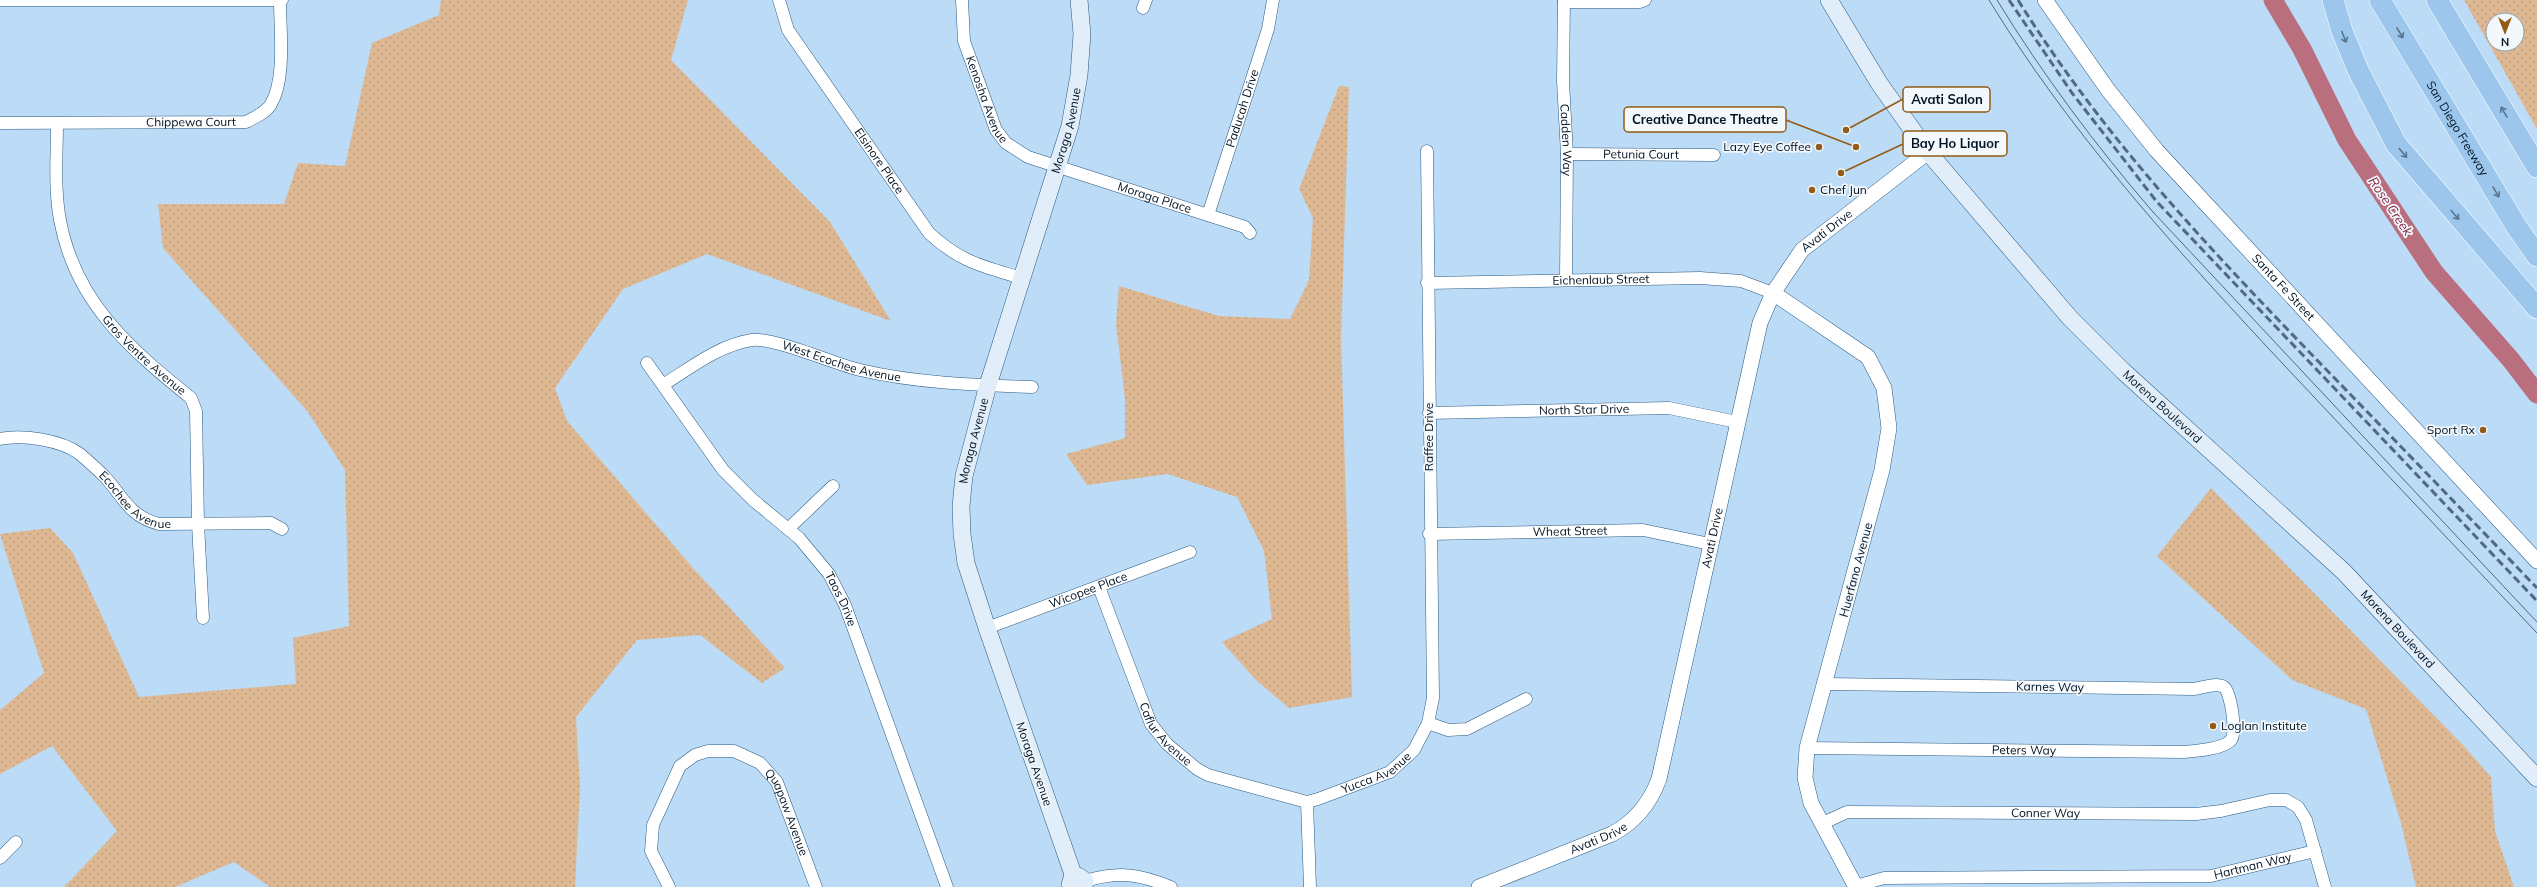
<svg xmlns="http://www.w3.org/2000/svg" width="2537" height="887" font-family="Mulish,sans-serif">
<defs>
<pattern id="grass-dots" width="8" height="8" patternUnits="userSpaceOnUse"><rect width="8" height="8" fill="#ddb893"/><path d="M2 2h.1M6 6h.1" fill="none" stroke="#bc9d7e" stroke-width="1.8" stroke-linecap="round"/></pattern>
</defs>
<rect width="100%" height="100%" fill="#bcdbf7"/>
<g fill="url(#grass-dots)" fill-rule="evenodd">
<path d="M441,0H688L671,60L830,222L891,321L707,254L623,289L555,388L567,421L693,568L785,668L762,683L700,635L637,640L576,717L580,787L575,887H270L234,862L175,887H64L117,831L52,746L0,774V710L44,673L0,534L50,528L73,553L139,697L296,684L293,638L349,626L345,470L308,412L163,248L158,204H284L298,163L345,166L372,43L439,15Z"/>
<path d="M2464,0H2537V129ZM2493,20H2517V44H2493Z"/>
<path d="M1339,86L1349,87L1341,339L1352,697L1289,708L1256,680L1222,642L1272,619L1264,551L1237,497L1168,474L1087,485L1066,454L1125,438V398L1116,324L1119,286L1219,316L1290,319L1309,280L1313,218L1299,189Z"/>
<path d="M2211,488L2463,745L2491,777L2495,831L2514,887H2416L2401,823L2366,709L2292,680L2157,556Z"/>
</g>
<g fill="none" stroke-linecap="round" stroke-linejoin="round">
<path stroke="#ba6f7f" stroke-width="19" d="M2273,0L2302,49L2347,140L2434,272L2511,360L2537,394"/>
<defs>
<g id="minor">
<path d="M0,0H282"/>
<path id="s1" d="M779,0L788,30L929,233C960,262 982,266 1021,278"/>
<path id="s2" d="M962,0L964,41L996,130L1006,143L1028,157L1245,227L1250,233"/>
<path id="s3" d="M1564,0L1563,81L1567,154L1566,280"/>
<path d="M1564,2H1640L1645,0"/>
<path d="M1143,8L1146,0"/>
<path id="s4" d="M0,123L246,122C255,117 266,113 271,104C286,79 280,30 280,1"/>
<path id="s5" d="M57,123C57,155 54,188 60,220C75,302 130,349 191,398L196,411L198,524L203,618"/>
<path id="s6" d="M1567,154L1714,155"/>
<path id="s7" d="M1208,215L1268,29L1273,0"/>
<path id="s8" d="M1427,283L1700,278L1741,281L1773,293"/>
<path id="s9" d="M647,363L723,470L753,500L799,538L829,574L845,605L947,887"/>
<path id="s10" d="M663,385C690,368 719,345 752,340C773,337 835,364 860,370C916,383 974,385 1032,387"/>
<path id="s11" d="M1429,413L1669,408L1737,422"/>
<path id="s12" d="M0,439C22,434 61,440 80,454C88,461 97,469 105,477C124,498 129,516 159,524L271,523L282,529"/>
<path d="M788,529L833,486"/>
<path id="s13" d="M1429,534L1643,530L1710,544"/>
<path id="s14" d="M1099,587L1151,724L1167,744L1197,769L1208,775L1307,802L1318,799L1390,772L1414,750L1428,723L1433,698L1427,151"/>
<path id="s15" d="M987,628L1190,552"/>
<path d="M1428,723L1448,730L1467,729L1526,699"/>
<path id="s16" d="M1807,748L2184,752C2195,751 2224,749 2231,740C2237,733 2231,693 2224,687C2216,682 2202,688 2194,689L1826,684"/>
<path d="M1307,802L1310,887"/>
<path id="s17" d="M1823,823L1847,812L2196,814L2221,811L2270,800H2286L2298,807L2306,820L2325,887"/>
<path d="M0,858L16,842"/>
<path d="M1085,881C1119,871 1139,874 1171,887"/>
<path id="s18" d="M1856,886L1884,878L2211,876L2315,851"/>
<path id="s19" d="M669,887L651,851L653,825L680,766L695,755L708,751H734L760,763L777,782L816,887"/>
</g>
<g id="tertiary">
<path id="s20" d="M2045,0L2108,90L2157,151L2537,561"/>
<path d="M1773,293L1868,357L1884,388L1889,428L1882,470L1807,748L1805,778L1811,803L1856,887"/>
<path id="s21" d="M1479,887L1612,834C1635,822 1650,803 1659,779L1760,323L1773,293L1802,250L1928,152"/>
</g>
<g id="secondary">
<path id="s22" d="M1829,0L1879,83L1928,152L2070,318L2123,371L2344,572L2537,778"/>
<path id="s23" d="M1074,877L987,628L966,563L962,534L961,506L964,476L988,385L1070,126L1079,75L1082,34L1079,0"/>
<path d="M1070,885L1072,878L1078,876L1085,881L1084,887"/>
</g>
<g id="motorway">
<path d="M2333,0L2342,31L2358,70L2396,144L2537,308"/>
<path id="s24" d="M2380,0L2516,226L2537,256"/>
<path d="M2437,0L2537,167"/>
</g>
</defs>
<use href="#minor" stroke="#285a82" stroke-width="13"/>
<use href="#tertiary" stroke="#285a82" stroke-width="16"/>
<use href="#secondary" stroke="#285a82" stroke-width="18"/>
<use href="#motorway" stroke="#fff" stroke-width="22"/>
<use href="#minor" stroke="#fff" stroke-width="12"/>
<use href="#tertiary" stroke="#fff" stroke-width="15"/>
<use href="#secondary" stroke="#e1eef9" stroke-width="17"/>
<use href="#motorway" stroke="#9cc6ec" stroke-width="21"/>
<g stroke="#52697e" stroke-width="1">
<path d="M1989,0C2067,128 2166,238 2268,348C2357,443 2447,538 2537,633"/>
<path d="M1997,0C2043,75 2096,146 2153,212L2537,622"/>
</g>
<g stroke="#52697e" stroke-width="3" stroke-dasharray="8 4" stroke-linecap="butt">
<path d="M2009,0L2072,93L2157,202L2537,601"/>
<path d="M2018,0C2102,135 2205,244 2315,358C2389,434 2463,511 2537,588"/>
</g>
</g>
<defs><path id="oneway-shaft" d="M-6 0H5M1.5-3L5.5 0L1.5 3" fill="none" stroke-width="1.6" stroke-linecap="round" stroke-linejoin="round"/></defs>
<g stroke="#567591">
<use href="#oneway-shaft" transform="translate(2400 33) rotate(59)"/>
<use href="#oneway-shaft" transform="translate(2344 37) rotate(68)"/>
<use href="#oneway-shaft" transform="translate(2504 112) rotate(-121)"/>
<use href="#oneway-shaft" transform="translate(2403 153) rotate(50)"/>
<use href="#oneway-shaft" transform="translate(2496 192) rotate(59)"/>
<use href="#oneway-shaft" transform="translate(2455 215) rotate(50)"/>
</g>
<g fill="#935b15" stroke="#f3f8fd" stroke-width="1.5">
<circle cx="1819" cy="147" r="4"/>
<circle cx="1812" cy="190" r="4"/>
<circle cx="2483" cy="430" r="4"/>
<circle cx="2213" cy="726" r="4"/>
</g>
<g text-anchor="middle" stroke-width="3.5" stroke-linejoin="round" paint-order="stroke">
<g font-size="12" fill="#011222" stroke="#f3f8fd">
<text dy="4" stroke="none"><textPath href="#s2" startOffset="104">Kenosha Avenue</textPath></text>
<text dy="4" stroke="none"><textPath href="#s7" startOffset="112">Paducah Drive</textPath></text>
<text dy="4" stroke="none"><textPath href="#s4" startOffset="191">Chippewa Court</textPath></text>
<text dy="4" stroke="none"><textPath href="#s24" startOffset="150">San Diego Freeway</textPath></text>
<text dy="4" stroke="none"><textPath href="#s23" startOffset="780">Moraga Avenue</textPath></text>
<text dy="4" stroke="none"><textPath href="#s3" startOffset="140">Cadden Way</textPath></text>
<text dy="4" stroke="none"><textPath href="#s6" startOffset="74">Petunia Court</textPath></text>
<text dy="4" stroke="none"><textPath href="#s1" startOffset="191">Elsinore Place</textPath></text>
<text dy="4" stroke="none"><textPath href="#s2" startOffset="311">Moraga Place</textPath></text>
<text dy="4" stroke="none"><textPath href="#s21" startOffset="800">Avati Drive</textPath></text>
<text dy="4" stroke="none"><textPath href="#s8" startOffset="174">Eichenlaub Street</textPath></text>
<text dy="4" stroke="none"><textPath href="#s20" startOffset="374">Santa Fe Street</textPath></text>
<text dy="4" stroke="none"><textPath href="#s5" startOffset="260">Gros Ventre Avenue</textPath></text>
<text dy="4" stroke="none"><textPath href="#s10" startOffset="193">West Ecochee Avenue</textPath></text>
<text dy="4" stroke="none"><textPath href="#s22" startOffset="528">Morena Boulevard</textPath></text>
<text dy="4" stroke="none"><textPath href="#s11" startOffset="155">North Star Drive</textPath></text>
<text transform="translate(1429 437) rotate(-90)" y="4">Raffee Drive</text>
<text dy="4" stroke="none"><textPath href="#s23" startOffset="456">Moraga Avenue</textPath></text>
<text dy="4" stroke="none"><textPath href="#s12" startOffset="157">Ecochee Avenue</textPath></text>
<text dy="4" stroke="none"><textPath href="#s13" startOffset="141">Wheat Street</textPath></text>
<text dy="4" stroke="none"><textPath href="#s21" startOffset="464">Avati Drive</textPath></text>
<text transform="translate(1856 570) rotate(-75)" y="4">Huerfano Avenue</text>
<text dy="4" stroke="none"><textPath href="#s15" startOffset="108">Wicopee Place</textPath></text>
<text dy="4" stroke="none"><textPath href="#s9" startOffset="308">Taos Drive</textPath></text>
<text dy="4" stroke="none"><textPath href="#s22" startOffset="852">Morena Boulevard</textPath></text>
<text transform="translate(2050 687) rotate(1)" y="4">Karnes Way</text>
<text dy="4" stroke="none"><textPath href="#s14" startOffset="163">Caflur Avenue</textPath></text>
<text dy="4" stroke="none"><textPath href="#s16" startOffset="217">Peters Way</textPath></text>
<text transform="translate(1034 764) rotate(71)" y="4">Moraga Avenue</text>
<text dy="4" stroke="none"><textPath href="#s14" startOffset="402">Yucca Avenue</textPath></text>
<text dy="4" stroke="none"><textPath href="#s19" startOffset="275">Quapaw Avenue</textPath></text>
<text dy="4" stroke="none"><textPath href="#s17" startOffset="225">Conner Way</textPath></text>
<text dy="4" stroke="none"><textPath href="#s21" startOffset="129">Avati Drive</textPath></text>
<text dy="4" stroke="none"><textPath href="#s18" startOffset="399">Hartman Way</textPath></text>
</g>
<g font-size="12" fill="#011222" stroke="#f3f8fd" text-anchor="end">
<text x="1811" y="151">Lazy Eye Coffee</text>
<text x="1820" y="194" text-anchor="start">Chef Jun</text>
<text x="2475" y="434">Sport Rx</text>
<text x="2221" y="730" text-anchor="start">Loglan Institute</text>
</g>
<g font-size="13" font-style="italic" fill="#852945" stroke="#f3f8fd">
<text transform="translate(2391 206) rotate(56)" y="5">Rose Creek</text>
</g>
</g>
<path fill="none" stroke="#935b15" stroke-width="1.5" d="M1846 130L1903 99M1856 147L1786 120M1841 173L1903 144"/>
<g fill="#935b15" stroke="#f3f8fd" stroke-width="1.5">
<circle cx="1846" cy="130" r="4"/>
<circle cx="1856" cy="147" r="4"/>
<circle cx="1841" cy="173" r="4"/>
</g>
<g fill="#f3f8fd" stroke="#935b15" stroke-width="1.5">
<rect x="1903" y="87" width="87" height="25" rx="4"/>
<rect x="1624" y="107" width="162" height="25" rx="4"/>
<rect x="1903" y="131" width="104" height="25" rx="4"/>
</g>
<g font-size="13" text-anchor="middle" font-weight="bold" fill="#011222">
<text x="1947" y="104">Avati Salon</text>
<text x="1705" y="124">Creative Dance Theatre</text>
<text x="1955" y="148">Bay Ho Liquor</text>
</g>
<g transform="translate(2505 32) rotate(180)"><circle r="19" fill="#f3f8fd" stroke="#929ca5"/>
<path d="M0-3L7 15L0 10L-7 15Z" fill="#935b15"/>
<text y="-6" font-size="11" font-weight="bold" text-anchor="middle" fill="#011222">N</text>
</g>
</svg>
